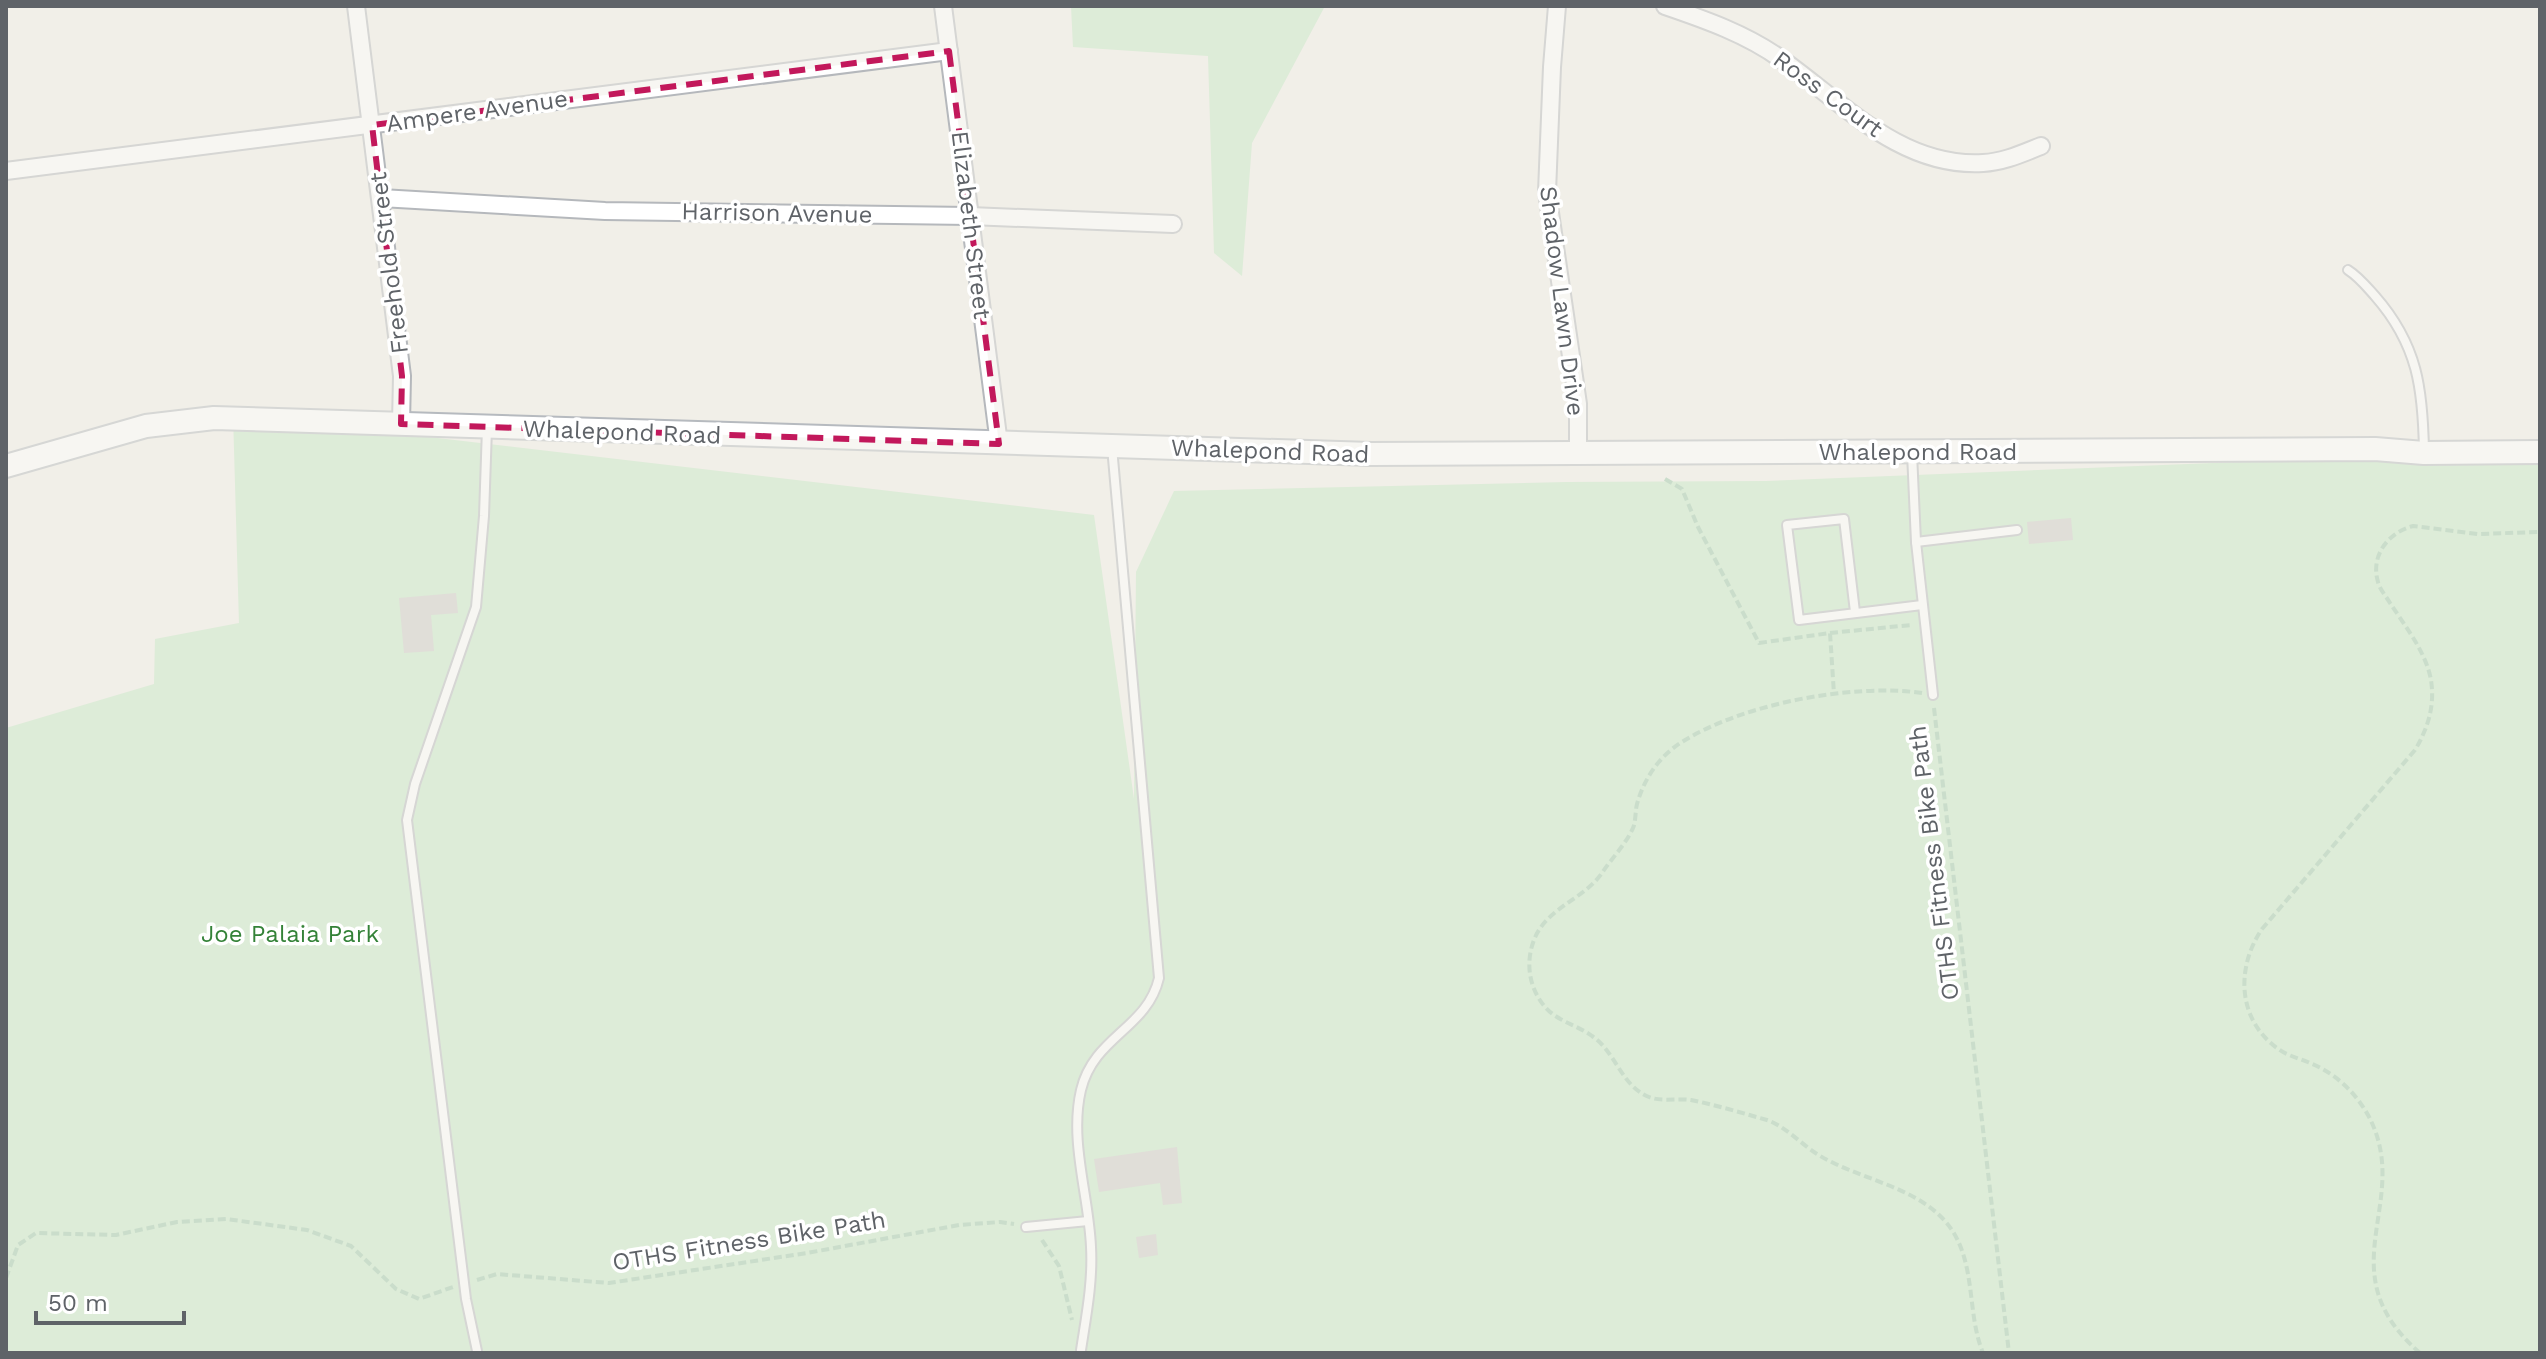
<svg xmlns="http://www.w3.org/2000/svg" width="2546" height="1359" font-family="'Work Sans',sans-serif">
<rect width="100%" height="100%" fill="#f1efe8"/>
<g fill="#c5e8c5">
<path d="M1071,6H1325L1252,143L1242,276L1214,253L1208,56L1073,47Z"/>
<path d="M233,414L1094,515L1134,799L1136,572L1174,491L1567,482L1766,481L2540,450V1353H6V728L154,684L155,639L239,623Z"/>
</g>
<g fill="#cccac5">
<path d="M2071,518L2073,540L2029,544L2027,522Z"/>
<path d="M456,593L458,613L431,615L434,651L404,653L399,598Z"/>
<path d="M1177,1147L1182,1203L1163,1205L1160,1183L1099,1192L1094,1159Z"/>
<path d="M1156,1234L1158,1255L1139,1258L1136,1237Z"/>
</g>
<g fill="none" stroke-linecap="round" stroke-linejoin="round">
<defs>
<g id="lane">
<path d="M2348,270C2359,277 2366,286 2375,296C2418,345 2423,389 2424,452"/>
<path d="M1912,453L1916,542L1933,695"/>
<path d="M1916,542L2017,530"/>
<path d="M1855,612L1844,519L1787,525L1799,620L1922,605"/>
<path d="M1026,1227L1088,1221"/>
<path d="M1081,1350C1086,1317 1093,1282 1091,1247C1089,1196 1069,1141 1081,1090C1094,1036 1147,1029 1159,978L1112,447"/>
<path d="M477,1351L466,1299L407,820L415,784L476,607L484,516L487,428"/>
</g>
<g id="street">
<path d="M356,6L402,376L401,424"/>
<path d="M943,6L999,444"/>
<path d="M1557,6L1552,67L1547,192L1578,404V452"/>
<path d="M1665,6C1706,20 1746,34 1781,59C1842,102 1901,168 1983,163C2004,162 2023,153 2041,146"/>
<path d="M6,171L949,51"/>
<path d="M381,198L605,211L970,216L1173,224"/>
</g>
<path id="secondary" d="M6,466L146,426L214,418L1371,454L2375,449L2424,453L2540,452"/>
</defs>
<use href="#lane" stroke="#b5b8bc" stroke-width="12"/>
<use href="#street" stroke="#b5b8bc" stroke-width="20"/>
<use href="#secondary" stroke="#b6babf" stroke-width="26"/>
<g stroke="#9cc7a9" stroke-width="4" stroke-dasharray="8 4" stroke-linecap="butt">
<path d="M1665,479L1682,489L1698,527L1759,643L1830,633L1834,694"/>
<path d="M1830,633L1911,625"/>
<path d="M1922,693C1852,683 1742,704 1682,742C1659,756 1644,779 1637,804C1635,812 1636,821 1633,828C1626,844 1611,859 1602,873C1583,900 1546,908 1534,940C1525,963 1529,989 1546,1008C1559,1022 1577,1025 1592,1036C1616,1052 1621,1086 1649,1097C1661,1102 1678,1098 1691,1100C1716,1105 1742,1113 1767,1120C1785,1126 1801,1144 1817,1154C1860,1181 1922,1186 1952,1230C1976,1267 1967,1314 1983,1353"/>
<path d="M1934,708L2009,1353"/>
<path d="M1042,1240L1059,1266L1072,1320"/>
<path d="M6,1278L18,1245L36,1233L116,1235L177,1222L226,1219L307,1230L351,1246L396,1289L419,1299L453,1287"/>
<path d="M477,1280L497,1274L609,1283L807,1253L959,1225L1000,1222L1014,1224"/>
<path d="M2420,1353C2324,1270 2415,1202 2368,1115C2355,1092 2335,1073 2310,1063C2299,1058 2287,1056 2277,1048C2237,1019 2236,967 2262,929L2415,750C2428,728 2435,706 2431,680C2426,652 2405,626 2390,603C2386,596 2380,590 2378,582C2370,555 2389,532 2413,526L2478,534L2540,532"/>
</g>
<use href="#lane" stroke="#fff" stroke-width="8"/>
<use href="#street" stroke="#fff" stroke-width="16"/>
<use href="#secondary" stroke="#fff" stroke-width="22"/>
</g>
<path d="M0 0H2546V1359H0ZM949,51L999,444L401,424L402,376L372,125Z" fill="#f1efe8" fill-opacity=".55" fill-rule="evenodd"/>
<path fill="none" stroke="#c2185b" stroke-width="6" stroke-dasharray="16 10" stroke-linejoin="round" d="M949,51L999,444L401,424L402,376L372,125Z"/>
<g text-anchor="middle" stroke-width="7" stroke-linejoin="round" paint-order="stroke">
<g font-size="24" fill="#5f6368" stroke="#fff">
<text transform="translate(1828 94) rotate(36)" y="8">Ross Court</text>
<text transform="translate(477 111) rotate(-8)" y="8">Ampere Avenue</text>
<text transform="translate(777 213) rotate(1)" y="8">Harrison Avenue</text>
<text transform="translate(971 225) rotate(83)" y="8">Elizabeth Street</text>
<text transform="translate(389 263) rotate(-97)" y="8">Freehold Street</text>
<text transform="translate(1562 301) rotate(83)" y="8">Shadow Lawn Drive</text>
<text transform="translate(622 432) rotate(2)" y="8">Whalepond Road</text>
<text transform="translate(1270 451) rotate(2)" y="8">Whalepond Road</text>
<text x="1918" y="460">Whalepond Road</text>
<text transform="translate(1934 863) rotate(-97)" y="8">OTHS Fitness Bike Path</text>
<text transform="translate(749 1241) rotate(-9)" y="8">OTHS Fitness Bike Path</text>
</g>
<g font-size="24" fill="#348238" stroke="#fff">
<text x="290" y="942">Joe Palaia Park</text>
</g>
</g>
<rect width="2546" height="1359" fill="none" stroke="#5f6368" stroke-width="16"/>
<path d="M36 1311v12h148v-12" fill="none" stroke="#5f6368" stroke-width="4"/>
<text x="48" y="1311" font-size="24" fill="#5f6368" stroke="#ffffff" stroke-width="6" paint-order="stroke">50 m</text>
</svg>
